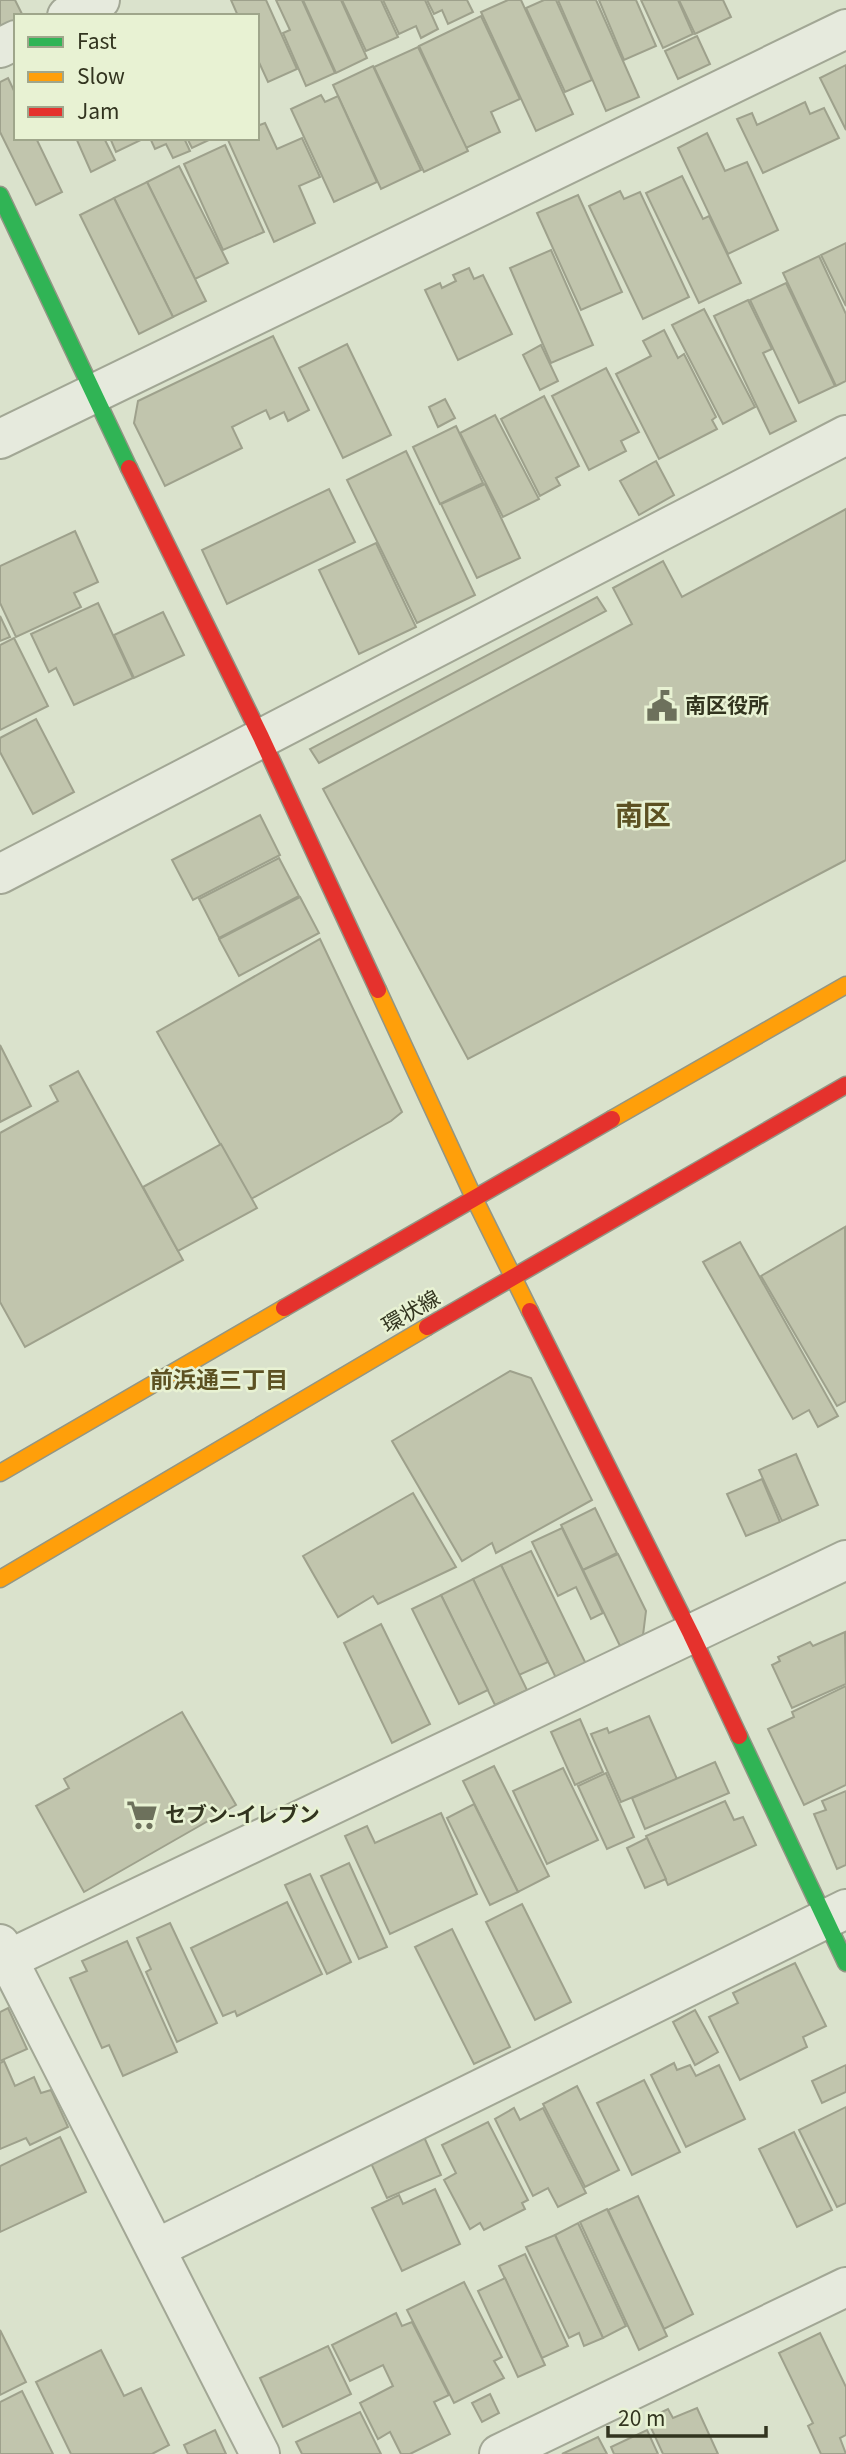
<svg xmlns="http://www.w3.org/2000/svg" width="846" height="2454" font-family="Georgia,'Noto Sans JP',serif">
<rect width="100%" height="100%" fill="#dae2cc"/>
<g fill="#c1c5ad" stroke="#9ea18c" stroke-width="2">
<path d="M0,0H15L23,16H16V24L0,31Z"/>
<path d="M231,0H266L297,69L268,82L257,58V16H238Z"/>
<path d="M276,0H302L335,73L306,86L283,33L290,30Z"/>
<path d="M303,0H341L367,58L336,73Z"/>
<path d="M342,0H381L398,37L366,51Z"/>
<path d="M383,0H425L438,29L421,38L416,26L399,34Z"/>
<path d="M427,0H467L473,12L448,24L442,10L434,14Z"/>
<path d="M508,0H521L573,114L536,131L481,12Z"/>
<path d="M544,0H556L592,80L565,92L526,8Z"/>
<path d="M558,0H596L639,97L606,111Z"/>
<path d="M599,0H636L656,46L624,60Z"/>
<path d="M641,0H678L693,34L663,48Z"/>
<path d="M679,0H723L731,17L695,34Z"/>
<path d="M481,16L520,99L491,112L500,132L466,148L419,46Z"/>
<path d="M697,36L710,64L678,79L665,51Z"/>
<path d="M418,47L468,151L424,172L374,67Z"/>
<path d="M846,65V130L820,78Z"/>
<path d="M373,66L421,170L381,189L333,85Z"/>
<path d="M8,78L16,95V138H36L62,192L36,205L0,132V82Z"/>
<path d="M321,95L325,102L338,96L377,182L334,202L291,109Z"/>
<path d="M805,102L810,114L824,108L839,138L763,173L737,119L752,113L757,125Z"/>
<path d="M265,123L277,149L302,138L320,177L299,186L315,223L274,242L228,140L257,138V126Z"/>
<path d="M707,133L725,171L747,162L778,230L728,254L678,148Z"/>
<path d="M76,138H104L115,160L91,172Z"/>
<path d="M110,138H142L143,139L116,152Z"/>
<path d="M150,138H184L190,151L173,158L166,144L155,149Z"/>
<path d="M187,138H213L192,148Z"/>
<path d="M225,145L264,232L223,250L184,164Z"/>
<path d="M179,166L228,263L195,279L147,182Z"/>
<path d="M682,176L703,219L709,216L741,283L699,303L646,193Z"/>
<path d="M147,182L206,301L173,317L114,198Z"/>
<path d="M620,191L624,199L640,192L689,297L643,319L589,206Z"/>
<path d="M578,195L622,292L581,310L537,213Z"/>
<path d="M114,198L173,317L139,334L80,215Z"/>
<path d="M846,243V306L821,255Z"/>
<path d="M551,250L593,345L551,363L510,268Z"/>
<path d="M819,256L846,314V381L836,386L783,273Z"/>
<path d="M469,268L474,279L483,275L512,334L458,360L425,290L440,283L442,288L456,281L453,275Z"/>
<path d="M786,283L835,386L799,403L750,300Z"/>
<path d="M748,300L772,349L763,353L796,421L770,434L714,316Z"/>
<path d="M704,309L755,407L723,424L672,325Z"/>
<path d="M664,330L678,358L684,354L716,417L712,420L717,429L659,459L616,374L651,356L643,341Z"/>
<path d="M273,336L309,410L288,421L284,412L270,419L266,410L232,427L242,448L165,486L134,423L138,401Z"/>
<path d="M347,344L391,435L343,458L299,368Z"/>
<path d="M541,345L558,381L540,390L523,355Z"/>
<path d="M606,368L639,432L621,441L626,451L589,470L552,396Z"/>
<path d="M544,396L579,466L556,478L560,485L540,496L501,419Z"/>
<path d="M445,399L455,418L438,427L429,407Z"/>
<path d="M495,415L539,499L503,517L460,433Z"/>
<path d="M456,426L483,483L440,504L413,447Z"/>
<path d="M406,451L475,595L417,623L347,480Z"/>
<path d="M656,461L674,495L639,515L620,481Z"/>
<path d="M485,484L520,558L477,578L441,504Z"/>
<path d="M329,489L355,542L227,604L202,550Z"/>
<path d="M846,509V860L468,1059L323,789L632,624L613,588L663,561L682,597Z"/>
<path d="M75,531L98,582L74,593L81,607L16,637L0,603V566Z"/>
<path d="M376,543L416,627L359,654L319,570Z"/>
<path d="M597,597L606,611L319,763L310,749Z"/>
<path d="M98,603L133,678L74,705L56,668L49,672L31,634Z"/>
<path d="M163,612L184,655L134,678L114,635Z"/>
<path d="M0,616L10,637L0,641Z"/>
<path d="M14,638L48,706L0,730V645Z"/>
<path d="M36,719L74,792L33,814L0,752V738Z"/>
<path d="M260,815L280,855L193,900L172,860Z"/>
<path d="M279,858L299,896L219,938L199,899Z"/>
<path d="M300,897L319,933L239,976L219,939Z"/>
<path d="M320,939L402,1112L391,1121L251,1199L157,1032Z"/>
<path d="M0,1045L31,1106L0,1122Z"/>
<path d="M78,1071L183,1260L25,1347L0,1302V1133L58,1101L50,1086Z"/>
<path d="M221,1144L257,1208L178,1251L143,1187Z"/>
<path d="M845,1227L846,1401L837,1406L761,1276Z"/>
<path d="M740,1242L838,1416L818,1427L809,1410L793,1419L703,1262Z"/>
<path d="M510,1371L531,1378L592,1500L496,1553L492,1543L462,1561L392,1441Z"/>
<path d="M796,1454L818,1505L782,1521L759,1470Z"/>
<path d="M762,1479L780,1522L746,1536L727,1494Z"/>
<path d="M413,1493L456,1567L378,1604L373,1596L338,1617L303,1556Z"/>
<path d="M595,1508L617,1553L583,1570L561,1525Z"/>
<path d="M562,1528L603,1613L591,1619L576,1587L558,1596L532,1542Z"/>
<path d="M531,1551L587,1666L557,1680L501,1565Z"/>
<path d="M618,1554L646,1611L643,1635L620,1646L583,1570Z"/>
<path d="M501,1565L548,1662L519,1675L473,1579Z"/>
<path d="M473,1579L527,1690L495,1705L441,1595Z"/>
<path d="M441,1595L488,1690L459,1704L412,1609Z"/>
<path d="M381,1624L430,1724L392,1743L344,1643Z"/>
<path d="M845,1632L846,1684L792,1708L772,1665L780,1661L778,1657L810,1642L813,1646Z"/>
<path d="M846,1686V1785L804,1805L768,1729L794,1717L792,1712Z"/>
<path d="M182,1712L236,1805L84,1892L36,1806L69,1788L64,1779Z"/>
<path d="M649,1716L677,1779L621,1802L591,1734L607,1728L609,1733Z"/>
<path d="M580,1719L603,1772L575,1785L551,1732Z"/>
<path d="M715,1762L729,1793L645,1829L632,1798Z"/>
<path d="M494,1766L549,1876L518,1892L463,1781Z"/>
<path d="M563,1768L598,1840L547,1864L513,1791Z"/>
<path d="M606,1773L634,1837L607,1849L578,1786Z"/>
<path d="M846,1791V1865L837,1869L814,1814L826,1810L822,1801Z"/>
<path d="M725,1801L734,1820L743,1817L756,1845L668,1885L646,1836Z"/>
<path d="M474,1804L518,1892L490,1905L447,1818Z"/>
<path d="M441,1813L477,1894L390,1934L345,1836L367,1826L375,1843Z"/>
<path d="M647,1838L666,1879L645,1888L627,1848Z"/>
<path d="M349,1863L387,1947L359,1959L321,1876Z"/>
<path d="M310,1874L351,1962L327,1974L285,1885Z"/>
<path d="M287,1902L322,1974L237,2016L235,2011L223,2016L191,1948Z"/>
<path d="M522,1904L571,2002L535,2020L486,1922Z"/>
<path d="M170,1923L217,2023L177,2042L146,1972L151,1969L137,1938Z"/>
<path d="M452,1929L510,2047L474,2064L415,1947Z"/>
<path d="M127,1941L177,2052L123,2076L109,2045L102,2048L70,1978L87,1971L82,1961Z"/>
<path d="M795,1963L826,2026L803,2037L807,2047L740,2080L709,2017L738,2003L733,1993Z"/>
<path d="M8,2008L27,2049L0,2061V2012Z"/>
<path d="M695,2010L718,2052L695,2065L673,2022Z"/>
<path d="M4,2061L15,2086L34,2077L41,2093L51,2090L68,2127L30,2145L26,2138L0,2149V2063Z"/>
<path d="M674,2063L677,2070L690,2065L696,2076L719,2065L745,2119L686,2147L651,2075Z"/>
<path d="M846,2065V2092L822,2103L812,2081Z"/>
<path d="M644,2080L680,2152L632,2175L597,2103Z"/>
<path d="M577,2086L619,2170L585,2187L543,2104Z"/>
<path d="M846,2107V2203L837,2207L799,2130Z"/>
<path d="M514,2108L520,2120L543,2108L586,2193L558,2207L548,2188L533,2196L495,2119Z"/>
<path d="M488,2122L528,2200L522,2203L525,2209L484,2230L480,2223L470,2229L444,2180L456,2173L442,2145Z"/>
<path d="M794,2132L832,2210L797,2227L759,2149Z"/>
<path d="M60,2137L86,2192L0,2232V2166Z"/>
<path d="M424,2137L441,2175L387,2198L370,2161Z"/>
<path d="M435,2189L460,2244L402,2271L372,2208L399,2195L403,2204Z"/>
<path d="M638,2196L693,2314L664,2329L608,2210Z"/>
<path d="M607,2209L667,2336L639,2350L580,2222Z"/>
<path d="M578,2223L626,2326L603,2338L555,2235Z"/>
<path d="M555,2235L603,2338L584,2346L579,2333L569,2338L526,2247Z"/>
<path d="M525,2254L568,2346L542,2358L499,2266Z"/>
<path d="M505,2278L545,2365L518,2377L478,2291Z"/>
<path d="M464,2282L502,2357L494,2361L504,2378L454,2403L407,2310Z"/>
<path d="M396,2313L402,2326L412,2322L449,2395L434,2402L450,2434L410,2454H401L390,2432L378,2439L360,2403L393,2386L383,2365L350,2381L332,2345Z"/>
<path d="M0,2330L26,2382L0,2395Z"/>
<path d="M820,2333L846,2387V2435L840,2438L846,2454H821L808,2426L813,2423L779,2353Z"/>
<path d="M328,2346L351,2394L283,2427L260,2378Z"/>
<path d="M101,2350L124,2396L141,2388L169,2445L152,2454H71L36,2382Z"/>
<path d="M22,2391L53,2454H0V2402Z"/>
<path d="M490,2394L499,2413L482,2422L472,2403Z"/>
<path d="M697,2408L718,2454H663L647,2419L668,2409L673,2418Z"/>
<path d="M360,2412L381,2454H302L296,2442Z"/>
<path d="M215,2430L226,2454H188L184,2445Z"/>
<path d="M647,2430L658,2454H614L611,2447Z"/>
<path d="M598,2437L607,2454H562Z"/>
</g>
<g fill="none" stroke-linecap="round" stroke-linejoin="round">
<defs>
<g id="street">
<path d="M67,16L100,0"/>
<path d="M0,48L16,40"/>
<path d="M0,439L846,29"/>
<path d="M0,874L846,435"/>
<path d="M0,1944L260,2454"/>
<path d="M7,1960L846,1560"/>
<path d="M157,2248L846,1909"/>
<path d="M499,2454L846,2287"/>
</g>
<g id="fast">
<path d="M0,195L129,468"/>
<path d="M739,1736L846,1963"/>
</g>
<g id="slow">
<path d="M378,990L474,1198L530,1311"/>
<path d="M612,1119L846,985"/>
<path d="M0,1473L284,1308"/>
<path d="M0,1579L427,1327"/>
</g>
<g id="jam">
<path d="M129,468L261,737L378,990"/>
<path d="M284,1308L612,1119"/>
<path d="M530,1311L691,1634L739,1736"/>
<path d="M427,1327L846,1085"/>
</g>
</defs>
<use href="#street" stroke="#a2a795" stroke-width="42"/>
<use href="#fast" stroke="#929685" stroke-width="19"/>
<use href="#slow" stroke="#929685" stroke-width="19"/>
<use href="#jam" stroke="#929685" stroke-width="19"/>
<use href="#street" stroke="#e6eadd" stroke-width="38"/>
<use href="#fast" stroke="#30b455" stroke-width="16"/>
<use href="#slow" stroke="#ff9f0a" stroke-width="16"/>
<use href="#jam" stroke="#e5322d" stroke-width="16"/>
</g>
<defs>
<symbol id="civic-bare" viewBox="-9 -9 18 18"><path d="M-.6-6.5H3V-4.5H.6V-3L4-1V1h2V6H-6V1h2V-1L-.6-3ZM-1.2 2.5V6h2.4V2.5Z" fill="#6d715c" stroke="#e8f2d3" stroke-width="2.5" paint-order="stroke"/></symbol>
<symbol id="supermarket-bare" viewBox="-9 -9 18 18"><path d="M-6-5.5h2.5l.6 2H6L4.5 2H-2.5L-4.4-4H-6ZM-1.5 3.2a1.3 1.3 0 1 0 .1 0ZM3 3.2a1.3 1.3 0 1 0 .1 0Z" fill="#6d715c" stroke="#e8f2d3" stroke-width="2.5" paint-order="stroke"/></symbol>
</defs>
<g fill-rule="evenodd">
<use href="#civic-bare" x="640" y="684" width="44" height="44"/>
<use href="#supermarket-bare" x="120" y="1793" width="44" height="44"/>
</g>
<g text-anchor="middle" stroke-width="5" stroke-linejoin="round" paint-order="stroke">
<g font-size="21" font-weight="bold" fill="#32341f" stroke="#e8f2d3" text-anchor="start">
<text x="685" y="713">南区役所</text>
<text x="165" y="1822">セブン-イレブン</text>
</g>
<g font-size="21" fill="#32341f" stroke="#e8f2d3">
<text transform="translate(411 1312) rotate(-30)" y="7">環状線</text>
</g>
<g font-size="23" font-weight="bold" fill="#5c5122" stroke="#e8f2d3">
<text x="219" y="1388">前浜通三丁目</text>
</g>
<g font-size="28" font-weight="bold" fill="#5c5122" stroke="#e8f2d3">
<text x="643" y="825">南区</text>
</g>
</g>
<rect x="14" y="14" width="245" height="126" fill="#e8f2d3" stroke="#9fa68b" stroke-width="2"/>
<rect x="28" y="37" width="35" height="10" fill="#30b455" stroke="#9fa68b" stroke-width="2"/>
<text x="77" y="49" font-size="21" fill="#32341f">Fast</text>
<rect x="28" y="72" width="35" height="10" fill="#ff9f0a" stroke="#9fa68b" stroke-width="2"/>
<text x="77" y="84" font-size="21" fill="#32341f">Slow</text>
<rect x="28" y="107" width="35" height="10" fill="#e5322d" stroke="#9fa68b" stroke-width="2"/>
<text x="77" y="119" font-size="21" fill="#32341f">Jam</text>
<path d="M608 2426v10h158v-10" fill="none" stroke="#32341f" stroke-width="3.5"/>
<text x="618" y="2426" font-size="21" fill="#32341f" stroke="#e8f2d3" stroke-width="5" paint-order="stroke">20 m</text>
</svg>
